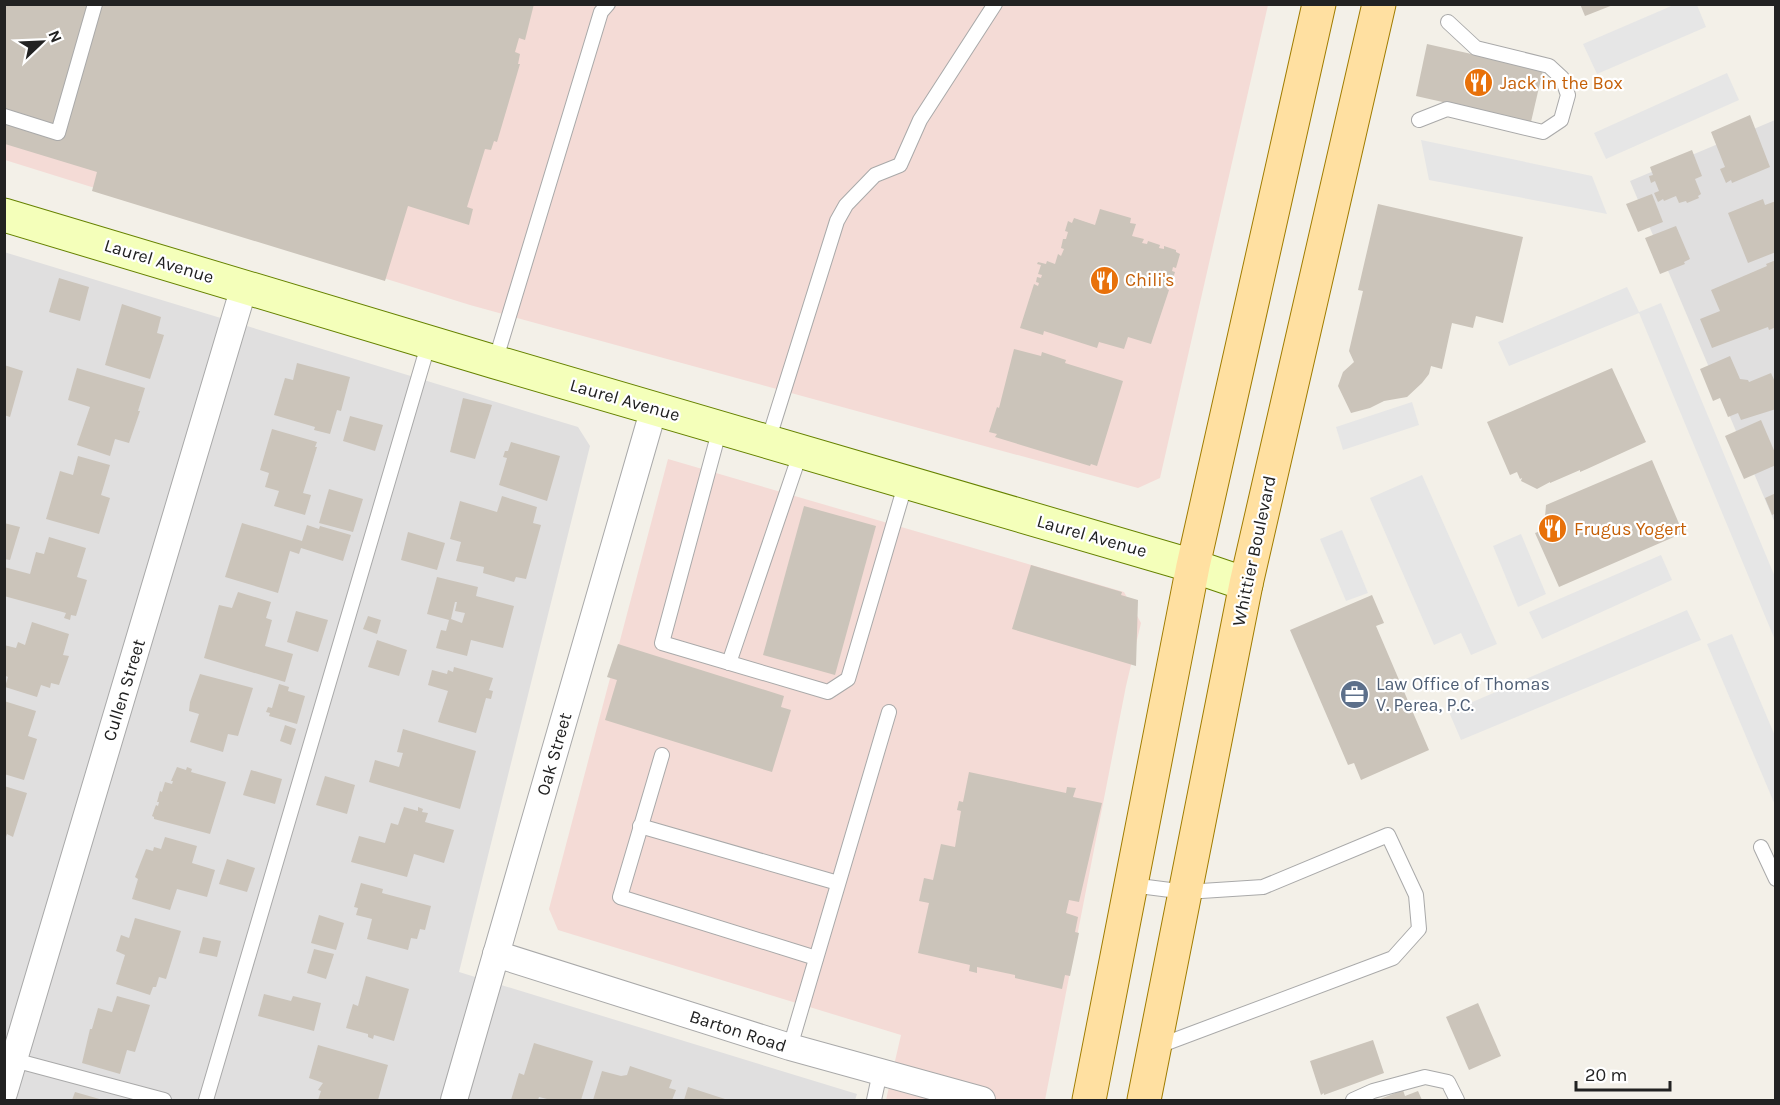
<svg xmlns="http://www.w3.org/2000/svg" width="1780" height="1105" font-family="Karla,sans-serif">
<rect width="100%" height="100%" fill="#f3f0e8"/>
<g fill="#e0dfdf">
<path d="M1775,120V523L1630,181Z"/>
<path d="M4,252L578,427L590,446L459,972L857,1094L855,1100H5Z"/>
</g>
<g fill="#f4dbd6">
<path d="M5,5H1268L1160,478L1138,488L470,305L5,160Z"/>
<path d="M668,459L1124,592L1141,623L1126,686L1045,1100H886L901,1035L558,930L549,909Z"/>
</g>
<g fill="#e6e6e6">
<path d="M1676,4L1697,5L1706,27L1597,74L1583,44Z"/>
<path d="M1727,73L1739,100L1606,159L1594,133Z"/>
<path d="M1421,140L1592,176L1607,214L1429,180Z"/>
<path d="M1627,287L1639,312L1661,303L1775,577V640L1639,313L1509,366L1498,342Z"/>
<path d="M1412,402L1419,425L1343,450L1336,427Z"/>
<path d="M1422,475L1497,644L1471,655L1461,633L1434,645L1370,498Z"/>
<path d="M1342,530L1368,593L1346,601L1320,539Z"/>
<path d="M1521,534L1546,594L1518,607L1493,546Z"/>
<path d="M1661,555L1672,580L1542,639L1529,612Z"/>
<path d="M1687,610L1701,640L1461,740L1449,712Z"/>
<path d="M1732,634L1775,736V805L1707,644Z"/>
</g>
<g fill="#cbc4ba" fill-rule="evenodd">
<path d="M5,4H534L525,40L519,38L515,52L520,54L518,64H520L497,142L494,141L491,150L485,149L467,207L473,209L469,225L408,206L385,281L92,191L97,172L5,144Z"/>
<path d="M1580,4H1613V5L1585,16Z"/>
<path d="M1427,44L1543,70L1531,122L1416,96Z"/>
<path d="M1750,115L1770,167L1732,183L1731,180L1726,183L1720,169L1725,167L1711,132Z"/>
<path d="M1692,150L1702,176L1695,179L1701,194L1698,196L1699,198L1687,203L1686,201L1679,203L1676,196L1664,201L1663,199L1658,202L1654,193L1659,191L1655,181L1651,183L1649,176L1653,175L1650,167Z"/>
<path d="M1652,194L1663,222L1638,232L1626,204Z"/>
<path d="M1763,199L1765,205L1776,201V252L1748,263L1728,213Z"/>
<path d="M1378,204L1523,237L1503,323L1476,316L1473,328L1452,323L1442,369L1431,366L1429,374L1422,383L1407,397L1384,401L1370,408L1351,413L1338,386L1343,372L1354,362L1349,351L1363,291L1358,290Z"/>
<path d="M1100,209L1131,218L1130,223L1136,224L1132,236L1144,239L1142,243L1147,244L1148,241L1160,245L1159,248L1164,249V246L1176,250V252L1180,254L1176,268L1173,267L1172,271L1175,272L1171,285L1168,284L1167,289L1169,290L1151,344L1128,337L1124,349L1099,342L1097,348L1044,331L1043,335L1020,328L1034,284L1038,286L1039,283L1036,282L1037,277L1041,278L1042,275L1038,274L1041,265L1037,264L1038,262L1046,264L1047,261L1055,264L1058,254L1061,256L1064,249L1061,248L1063,239H1066L1068,232L1065,231L1068,221L1072,223L1074,218L1095,225Z"/>
<path d="M1676,226L1690,259L1684,262L1685,264L1660,274L1645,238Z"/>
<path d="M1776,260V327L1769,330L1768,327L1712,348L1700,319L1720,311L1711,290L1767,266L1766,264Z"/>
<path d="M59,278L89,287L80,321L49,312Z"/>
<path d="M122,304L161,317L157,333L164,335L150,379L105,365Z"/>
<path d="M1014,349L1041,356L1042,352L1066,360L1065,363L1123,381L1097,466L1091,464L1090,466L995,437L997,434L989,432L997,407L999,408Z"/>
<path d="M1730,356L1740,379L1748,380L1749,382L1771,373L1776,384V409L1741,420L1738,413L1728,417L1720,398L1713,401L1700,369Z"/>
<path d="M297,363L350,377L341,411L337,410L330,434L314,430L315,427L274,415L285,378L293,380Z"/>
<path d="M4,365L23,371L10,417L4,415Z"/>
<path d="M77,368L145,388L138,411H140L129,443L115,439L110,456L77,445L90,407L68,400Z"/>
<path d="M1612,368L1646,442L1587,469L1580,472V470L1550,483V482L1537,489L1521,481L1522,478L1520,479L1517,472L1510,475L1487,422Z"/>
<path d="M463,398L492,405L475,459L450,452Z"/>
<path d="M350,416L383,425L375,451L343,441Z"/>
<path d="M1761,420L1776,455V465L1744,479L1725,436Z"/>
<path d="M272,429L317,442L315,447H317L303,493L311,495L305,515L274,506L279,491L265,487L269,473L260,470Z"/>
<path d="M511,442L560,456L547,501L499,485L507,458L503,457L505,451H508Z"/>
<path d="M78,456L110,465L101,495L110,498L99,534L46,519L60,471L73,475Z"/>
<path d="M1652,460L1683,533L1559,587L1535,533L1541,531L1539,525L1545,517L1546,505Z"/>
<path d="M329,489L363,499L353,532L319,523Z"/>
<path d="M1776,493V513L1772,515L1765,498Z"/>
<path d="M502,496L537,507L533,523L541,525L526,579L516,577L514,582L483,573L484,567L456,561L461,542L450,539L460,501L497,512Z"/>
<path d="M804,506L876,526L835,675L763,655Z"/>
<path d="M4,523L20,527L10,560L4,559Z"/>
<path d="M242,523L302,541L307,525L319,529L320,526L351,535L343,561L301,548L299,554L290,551L278,593L225,577Z"/>
<path d="M408,532L445,543L437,570L401,560Z"/>
<path d="M49,537L86,548L77,577L87,580L76,616L71,615L70,620L64,618L66,613L4,596V567L30,574L36,552L44,554Z"/>
<path d="M1031,565L1122,592L1121,595L1138,600L1136,666L1012,629Z"/>
<path d="M437,577L478,587L476,596L514,606L503,648L471,640L467,656L436,648L441,630L446,631L449,620L427,614ZM455,602H457L455,611L465,613L462,623L451,619Z"/>
<path d="M238,592L271,602L266,618L272,620L265,646L293,654L285,682L204,658L219,605L232,608Z"/>
<path d="M1372,595L1384,623L1376,626L1429,750L1361,780L1354,763L1348,765L1290,630Z"/>
<path d="M296,611L328,620L318,652L287,642Z"/>
<path d="M368,616L381,620L377,634L363,629Z"/>
<path d="M32,622L69,634L63,655L69,656L59,685L51,683L50,688L41,685L37,697L5,687L8,677L4,675V645L16,648L18,642L25,645Z"/>
<path d="M377,640L407,650L399,676L368,667Z"/>
<path d="M618,644L784,696L781,707L791,710L772,772L605,720L617,680L607,677Z"/>
<path d="M454,667L493,678L489,690L493,691L491,699L486,698L476,733L438,722L448,691L428,685L432,670L447,674L448,670L453,672Z"/>
<path d="M200,674L253,688L238,736L228,734L223,752L190,742L199,714L189,711L190,702Z"/>
<path d="M279,684L289,687L288,691L305,696L297,724L269,716L270,713L266,712L268,707L272,708Z"/>
<path d="M4,701L36,711L28,736L37,739L24,780L4,774Z"/>
<path d="M285,725L296,729L291,745L280,741Z"/>
<path d="M403,729L476,751L460,809L369,782L375,760L399,767L403,753L397,752Z"/>
<path d="M177,767L186,770L187,767L192,769L191,772L226,782L210,834L154,819V817L152,816L156,805L158,806L159,802H157L160,791L162,792L165,782L172,784L173,781H171Z"/>
<path d="M251,770L282,779L275,804L243,795Z"/>
<path d="M969,772L1066,793L1067,787L1076,788L1073,797L1102,803L1079,902L1069,900L1066,913L1078,917L1075,932L1079,933L1070,976L1065,975L1062,989L1015,978V975L977,967V973L969,971L970,965L918,953L929,903L919,901L924,878L933,880L941,844L955,847L961,811L957,810L959,801L963,802Z"/>
<path d="M325,776L355,785L347,814L316,805Z"/>
<path d="M4,786L27,793L13,837L7,834L5,840Z"/>
<path d="M404,807L418,811V807L423,809L422,812L428,813L425,822L454,830L444,863L414,854L407,877L351,862L359,836L385,843L391,823L398,825Z"/>
<path d="M165,837L197,846L192,863L215,870L207,897L177,889L170,910L132,899L138,879L135,877L146,849L153,851L154,847L161,849Z"/>
<path d="M227,859L255,868L247,892L219,884Z"/>
<path d="M361,883L383,889L382,893L431,906L425,930L420,929L417,939L411,938L408,950L367,939L372,919L356,915L358,908L354,907Z"/>
<path d="M319,915L344,923L336,950L311,943Z"/>
<path d="M135,918L181,931L166,979L159,977L156,987H153L150,995L116,984L125,955L116,951L121,935L129,938Z"/>
<path d="M203,937L221,941L217,957L199,953Z"/>
<path d="M314,949L334,954L326,979L307,973Z"/>
<path d="M366,976L409,989L394,1041L374,1035L373,1039L368,1037V1034L346,1028L353,1004L358,1006Z"/>
<path d="M264,994L291,1001L293,996L321,1003L314,1031L258,1016Z"/>
<path d="M117,996L150,1005L135,1052L127,1050L120,1074L82,1063L90,1029H92L98,1008L112,1012Z"/>
<path d="M1478,1003L1501,1056L1469,1070L1446,1017Z"/>
<path d="M1373,1040L1384,1073L1324,1095V1093L1321,1095L1310,1061Z"/>
<path d="M534,1043L593,1061L581,1100H551L539,1097L538,1100H511L519,1073L524,1075Z"/>
<path d="M318,1045L388,1065L378,1100H318L321,1091L318,1090L323,1083L309,1078Z"/>
<path d="M630,1066L672,1080L669,1088L676,1090L672,1100H593L602,1071L621,1076L627,1075Z"/>
<path d="M688,1087L728,1100H684Z"/>
<path d="M1403,1090L1405,1096L1418,1091L1422,1100H1378Z"/>
<path d="M75,1092L103,1100H72Z"/>
</g>
<g fill="none" stroke-linecap="round" stroke-linejoin="round">
<defs>
<g id="lane">
<path d="M4,116L58,133L95,4"/>
<path d="M1419,120L1447,109L1543,132L1561,120L1568,95L1562,78L1549,66L1476,48L1448,22"/>
<path d="M495,362L601,12L608,4"/>
<path d="M720,428L662,643L828,692L848,679L906,482"/>
<path d="M768,441L837,221L846,205L875,175L900,165L920,120L995,4"/>
<path d="M729,663L801,451"/>
<path d="M662,755L620,897L816,958"/>
<path d="M640,826L838,883"/>
<path d="M1761,847L1776,879"/>
<path d="M1131,885L1186,892L1263,887L1388,835L1416,895L1419,929L1393,958L1156,1047"/>
<path d="M790,1047L889,712"/>
<path d="M14,1060L164,1100"/>
<path d="M206,1100L429,342"/>
<path d="M874,1100L880,1072"/>
<path d="M1353,1100L1373,1091L1425,1077L1448,1082L1457,1100"/>
</g>
<g id="street">
<path d="M496,954L790,1047L982,1100"/>
<path d="M4,1093L244,287"/>
<path d="M454,1100L654,408"/>
</g>
<path id="secondary" d="M4,215L495,362L1193,566L1246,584"/>
<g id="primary">
<path d="M1089,1100L1193,566L1319,4"/>
<path d="M1144,1100L1246,584L1379,4"/>
</g>
</defs>
<use href="#lane" stroke="#a9a9a9" stroke-width="16"/>
<use href="#street" stroke="#a9a9a9" stroke-width="28"/>
<use href="#secondary" stroke="#668200" stroke-width="35"/>
<use href="#primary" stroke="#a07c00" stroke-width="35"/>
<use href="#lane" stroke="#fff" stroke-width="14"/>
<use href="#street" stroke="#fff" stroke-width="26"/>
<use href="#secondary" stroke="#f4ffba" stroke-width="33"/>
<use href="#primary" stroke="#ffe0a1" stroke-width="33"/>
</g>
<defs>
<symbol id="restaurant-disc" viewBox="-11 -11 22 22"><circle r="9.5" fill="#e8710a" stroke="#fff"/><path d="M-5-6h1v4h1v-4h1v4h1v-4h1v5L-1.5 .5V6h-2V.5L-5-1ZM5-6V6H3V1.5H1.5Q1.5-4 5-6Z" fill="#fff"/></symbol>
<symbol id="office-disc" viewBox="-11 -11 22 22"><circle r="9.5" fill="#5c6f8a" stroke="#fff"/><path d="M-6-3h4V-5.5h4V-3h4V5H-6ZM-1-4.5V-3h2v-1.5ZM-6 0V1H6V0Z" fill="#fff"/></symbol>
</defs>
<g fill-rule="evenodd">
<use href="#restaurant-disc" x="1462" y="66" width="33" height="33"/>
<use href="#restaurant-disc" x="1088" y="264" width="33" height="33"/>
<use href="#restaurant-disc" x="1536" y="512" width="33" height="33"/>
<use href="#office-disc" x="1338" y="678" width="33" height="33"/>
</g>
<g text-anchor="middle" stroke-width="4.5" stroke-linejoin="round" paint-order="stroke">
<g font-size="18" fill="#c56008" stroke="#fff" text-anchor="start">
<text x="1500" y="89">Jack in the Box</text>
<text x="1125" y="286">Chili's</text>
<text x="1574" y="535">Frugus Yogert</text>
</g>
<g font-size="18" fill="#222" stroke="#fff">
<text transform="translate(159 261) rotate(17)" y="6">Laurel Avenue</text>
<text transform="translate(625 400) rotate(16)" y="6">Laurel Avenue</text>
<text transform="translate(1092 536) rotate(16)" y="6">Laurel Avenue</text>
<text transform="translate(1254 551) rotate(-78)" y="6">Whittier Boulevard</text>
<text transform="translate(124 690) rotate(-73)" y="6">Cullen Street</text>
<text transform="translate(554 754) rotate(-74)" y="6">Oak Street</text>
<text transform="translate(738 1031) rotate(18)" y="6">Barton Road</text>
</g>
<g font-size="18" fill="#4e5e75" stroke="#fff" text-anchor="start">
<text x="1376" y="690">Law Office of Thomas<tspan x="1376" dy="21">V. Perea, P.C.</tspan></text>
</g>
</g>
<rect width="1780" height="1105" fill="none" stroke="#222222" stroke-width="12"/>
<g transform="translate(42 42) rotate(67)" stroke="#ffffff" stroke-width="4.5" paint-order="stroke">
<path d="M0-4.5L10 22L0 15L-10 22Z" fill="#222222"/>
<text y="-9" font-size="16" font-weight="bold" text-anchor="middle" fill="#222222">N</text>
</g>
<path d="M1576 1081v9h94v-9" fill="none" stroke="#222222" stroke-width="3"/>
<text x="1585" y="1081" font-size="18" fill="#222222" stroke="#ffffff" stroke-width="4.5" paint-order="stroke">20 m</text>
</svg>
